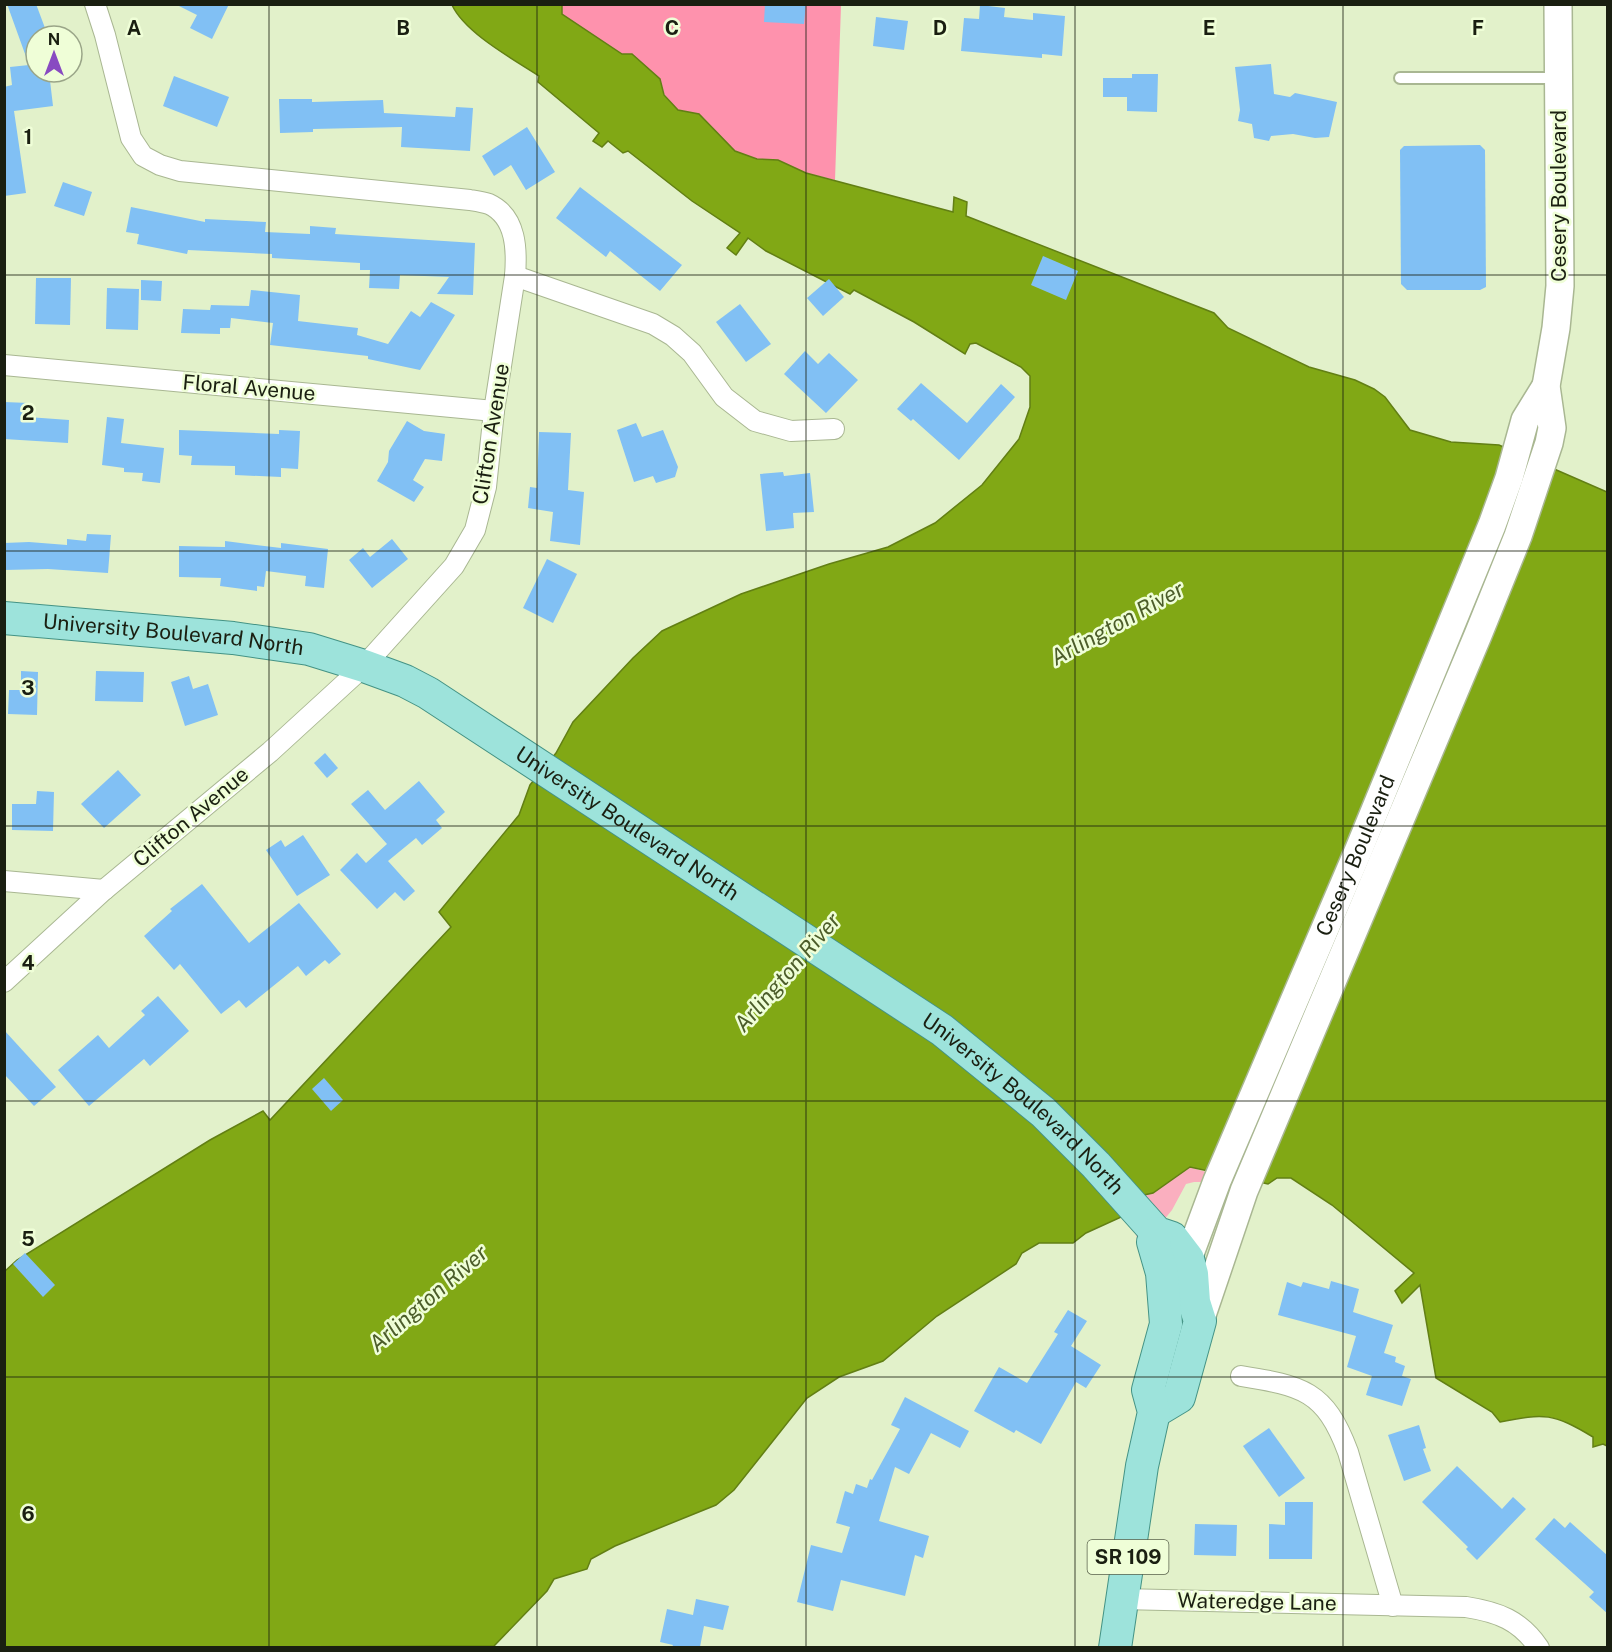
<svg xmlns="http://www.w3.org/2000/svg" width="1612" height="1652" font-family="'Public Sans',sans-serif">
<rect width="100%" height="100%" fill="#e2f1ca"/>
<path fill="#faafbf" d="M1190,1167L1206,1172L1201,1182H1194L1186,1184L1172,1210L1141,1248L1128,1214L1144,1195L1153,1193Z"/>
<path fill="#fe92ad" d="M562,4L841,5L835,180L806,173L778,160L757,159L735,151L699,115L678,111L664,94L660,79L562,14Z"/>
<path fill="#81a815" stroke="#627f14" stroke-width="1.5" d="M452,5H562V14L622,54H632L660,79L664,95L678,110L699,114L735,151L757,159L778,160L806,173L953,212L954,197L967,202L966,216L1214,313L1228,328L1309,367L1355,380L1374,389L1385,397L1410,430L1451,442L1499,445L1607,492V1446L1603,1444L1593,1447V1437C1553,1413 1545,1413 1500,1422L1492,1412L1436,1378L1420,1285L1402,1303L1395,1291L1414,1273L1332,1205L1291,1178H1277L1268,1184L1190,1167L1153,1193L1144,1195L1128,1214L1086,1233L1073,1243H1039L1022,1253L1016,1264L937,1316L883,1361L839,1377L807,1398L734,1490L716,1505L615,1546L591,1559L587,1569L554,1579L547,1591L494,1646L5,1648V1271L17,1260L210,1140L263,1111L270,1120L451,927L439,912L519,815L530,785L556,753L573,722L633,658L662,631L741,594L829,564L888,547L935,523L982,485L1019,439L1030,407V376L1021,367L976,343L970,344L965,354L914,322L854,290L850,294L766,251L748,238L736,255L727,248L740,233L692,201L628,151L623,153L608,141L602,147L593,141L599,133L538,82L539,76C513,59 465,33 452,5Z"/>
<g fill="#81c0f4">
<path d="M7,4H36L48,36H36V72H49L53,106L14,111L26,193L4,196V87L12,85L10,67L29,65Z"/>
<path d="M175,4H229L212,39L190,28L197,15Z"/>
<path d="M765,4H806L804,24L764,22Z"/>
<path d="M980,5L1005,8L1004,17L1033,20V13L1065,16L1062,56L1042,54V58L961,51L964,18L979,19Z"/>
<path d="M876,17L908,21L904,50L873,46Z"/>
<path d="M1271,64L1274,94L1290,97L1295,93L1337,102L1329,137L1315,138L1293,134L1271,136L1269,141L1254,138L1252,124L1238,121L1240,110L1235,67Z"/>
<path d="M1132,74H1158L1157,112L1127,111V97H1103V78H1132Z"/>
<path d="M174,76L229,97L217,127L163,106Z"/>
<path d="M279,99H312V102L383,100L384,113L455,117L456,107L473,108L470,151L401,147L402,127L313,129V132L280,133Z"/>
<path d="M527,127L555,172L526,190L511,165L494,176L482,156Z"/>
<path d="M1480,145L1485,150L1486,287L1480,290H1407L1401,284L1400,150L1404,146Z"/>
<path d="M63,182L92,192L84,216L54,206Z"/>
<path d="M580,187L682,265L660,291L610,251L606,257L556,218Z"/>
<path d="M131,207L205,222V219L266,222L265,232L310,234V226L336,228L335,234L475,243L473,295L437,294L449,277L400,275L399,289L369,288L370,270H360V263L272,258V254L188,250L187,254L137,244L139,234L126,232Z"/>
<path d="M1043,256L1078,271L1066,300L1031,285Z"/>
<path d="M36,278H71L70,325L35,324Z"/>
<path d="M829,279L844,297L823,316L807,298Z"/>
<path d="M141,280L162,281L161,301L141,300Z"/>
<path d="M107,288L139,289L138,330L106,329Z"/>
<path d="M251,290L300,295L298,321L358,328L357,335L388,344L411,311L420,317L431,302L455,315L420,370L368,359V356L270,345L273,323L231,318L230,328H220V334L181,333L183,309L210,310L211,305L249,306Z"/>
<path d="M740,304L771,344L746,362L716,322Z"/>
<path d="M805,351L818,364L829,353L858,380L826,413L784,374Z"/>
<path d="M921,383L967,423L1001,384L1015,397L959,460L913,419L911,421L897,409Z"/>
<path d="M4,402L29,403L28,417L69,420L68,443L4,439Z"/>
<path d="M107,417L124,419L121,443L164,448L160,483L142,481L143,473L124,472V468L102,465Z"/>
<path d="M407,421L424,431L445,434L442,461L425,459L413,480L424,487L414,502L377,481L388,462L389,451Z"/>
<path d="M636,423L642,437L663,430L678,467L675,477L656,483L653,476L634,482L617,430Z"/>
<path d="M179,430L279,434V430L300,431L298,469L281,468V477L235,475V466L191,465L192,456L179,455Z"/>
<path d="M539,432L571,433L568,490L584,492L580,545L550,541L553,512L528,508L530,487L537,488Z"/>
<path d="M783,472L784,476L810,473L814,512L793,513L794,528L766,531L760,474Z"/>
<path d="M87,534L111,535L108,573L48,569L4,570V543L29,542L67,545V539L86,541Z"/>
<path d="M392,539L408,559L372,588L349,560L363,548L370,557Z"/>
<path d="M225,541L281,548V543L328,549L324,588L305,586L306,576L266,571L264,587L257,586V591L220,586L221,578L179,577V546L225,547Z"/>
<path d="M547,559L577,574L553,623L523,608Z"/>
<path d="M21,671L38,672L37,715L8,714L9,690H21Z"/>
<path d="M96,671L144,672L143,702L95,701Z"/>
<path d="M189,676L193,689L208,684L218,715L185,726L171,682Z"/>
<path d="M325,753L338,768L327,778L314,763Z"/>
<path d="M118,770L141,795L104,828L81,804Z"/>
<path d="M419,781L445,812L436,820L442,828L422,845L416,838L388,861L415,891L404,901L395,892L377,909L340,870L357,853L366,863L387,844L351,804L368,790L385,810Z"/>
<path d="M37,791L54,792L53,831L12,830V804H36Z"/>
<path d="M303,835L330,875L297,896L266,850L281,840L285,847Z"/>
<path d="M202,884L249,943L299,903L341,954L329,964L325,960L306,976L298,966L246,1008L239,1000L221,1014L180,964L174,970L144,936L172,911L170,909Z"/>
<path d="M158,996L189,1031L150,1066L144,1059L89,1106L58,1070L98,1035L109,1048L145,1015L141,1011Z"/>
<path d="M4,1030L56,1087L34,1106L4,1074Z"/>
<path d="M324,1078L343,1100L331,1111L312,1089Z"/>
<path d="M25,1253L55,1285L43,1297L13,1264Z"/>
<path d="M1331,1281L1359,1289L1353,1312L1393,1325L1384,1353L1396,1357L1395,1362L1405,1366L1402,1376L1411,1379L1402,1406L1366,1395L1372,1376L1347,1367L1356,1336L1278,1315L1287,1282L1301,1287L1303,1282L1329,1289Z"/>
<path d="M1068,1310L1087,1321L1071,1346L1101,1365L1086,1388L1076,1382L1041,1444L1016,1430L1014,1433L974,1411L999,1367L1027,1383L1058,1334L1054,1332Z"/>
<path d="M905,1397L969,1431L960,1448L931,1433L909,1474L895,1467L879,1521L929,1536L923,1558L915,1555L905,1596L841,1580L833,1611L797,1602L811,1545L842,1553L850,1527L836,1523L845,1491L853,1494L856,1484L867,1488L870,1479L872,1480L900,1429L891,1425Z"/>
<path d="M1419,1425L1426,1448L1423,1449L1431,1471L1404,1481L1388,1435Z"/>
<path d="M1269,1428L1305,1478L1279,1497L1243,1446Z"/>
<path d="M1457,1466L1502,1509L1513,1497L1526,1509L1477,1560L1466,1549L1468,1547L1422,1502Z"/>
<path d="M1285,1502H1313L1312,1559H1269V1524L1285,1525Z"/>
<path d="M1554,1518L1565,1528L1570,1522L1608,1556V1614L1589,1597L1594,1592L1535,1539Z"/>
<path d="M1195,1524L1237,1525L1236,1556L1194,1555Z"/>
<path d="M696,1599L729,1606L723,1630L704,1626L700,1647H672L673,1645L660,1642L667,1609L693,1615Z"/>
</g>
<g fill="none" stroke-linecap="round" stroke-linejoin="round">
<defs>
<path id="lane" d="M1400,78H1559"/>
<g id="street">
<path d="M515,276L653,324L673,336L692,353L724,397L755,421L791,431L834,429"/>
<path d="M4,365L494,411"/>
<path d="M4,881L104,890"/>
<path d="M4,982L104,890L270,752L364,666L454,566L475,530L486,487L494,411L515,276C517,251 517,217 489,204C483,202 476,201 470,200L180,171L160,165L143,156L131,138L105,35L95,4"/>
<path d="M1241,1376C1302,1386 1325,1390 1348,1452L1393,1606"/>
<path d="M1121,1599L1466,1607C1498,1612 1520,1620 1539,1648"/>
</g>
<g id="secondary">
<path id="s1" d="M1182,1275L1217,1181L1359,849L1492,525L1509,478L1525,420L1546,386"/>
<path d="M1200,1321L1244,1191L1478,635L1518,536L1549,443L1552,428L1546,386L1556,328L1560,286L1558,4"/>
</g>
<g id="primary">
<path id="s2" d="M4,618L233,638L309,649L364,666L405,681L428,693L942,1030L1043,1112L1096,1165L1157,1233L1172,1238L1188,1259L1192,1274L1194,1302L1200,1321L1179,1397L1154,1412"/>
<path d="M1115,1648L1142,1466L1154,1412L1148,1390L1166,1324L1162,1273L1153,1242L1157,1233"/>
</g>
</defs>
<use href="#lane" stroke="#a9b792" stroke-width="14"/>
<use href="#street" stroke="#a9b792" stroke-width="22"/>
<use href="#secondary" stroke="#a9b792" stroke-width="30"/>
<use href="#primary" stroke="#449385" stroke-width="34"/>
<use href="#lane" stroke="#fff" stroke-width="10"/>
<use href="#street" stroke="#fff" stroke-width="20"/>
<use href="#secondary" stroke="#fff" stroke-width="27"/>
<use href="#primary" stroke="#9de3db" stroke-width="32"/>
</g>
<path fill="none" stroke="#1a1f11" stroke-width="1.5" stroke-opacity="0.55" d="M269,4V1648M537,4V1648M806,4V1648M1075,4V1648M1343,4V1648M4,275H1608M4,551H1608M4,826H1608M4,1101H1608M4,1377H1608"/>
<g text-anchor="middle" stroke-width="5" stroke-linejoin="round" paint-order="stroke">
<rect fill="#effed7" stroke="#5a624c" stroke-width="1.5" x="1087.5" y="1540" width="81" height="34" rx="4.5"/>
<g font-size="20" font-weight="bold" fill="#1a1f11">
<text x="1128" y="1564">SR 109</text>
</g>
<g font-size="21" fill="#1a1f11" stroke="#effed7">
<text transform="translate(1559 196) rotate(-90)" y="7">Cesery Boulevard</text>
<text transform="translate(249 388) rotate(5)" y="7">Floral Avenue</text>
<text transform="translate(491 434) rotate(-81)" y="7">Clifton Avenue</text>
<text dy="7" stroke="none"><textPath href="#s2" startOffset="170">University Boulevard North</textPath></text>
<text transform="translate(191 817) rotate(-40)" y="7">Clifton Avenue</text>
<text dy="7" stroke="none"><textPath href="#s2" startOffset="672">University Boulevard North</textPath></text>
<text dy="7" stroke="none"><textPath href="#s1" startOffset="454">Cesery Boulevard</textPath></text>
<text dy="7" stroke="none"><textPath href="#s2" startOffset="1158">University Boulevard North</textPath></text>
<text transform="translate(1257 1602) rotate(1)" y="7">Wateredge Lane</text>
</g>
<g font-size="22" font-style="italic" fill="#4c5d2a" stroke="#effed7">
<text transform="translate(1117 623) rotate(-29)" y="8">Arlington River</text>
<text transform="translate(787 972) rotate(-49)" y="8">Arlington River</text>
<text transform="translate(428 1298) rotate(-41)" y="8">Arlington River</text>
</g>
</g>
<g font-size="20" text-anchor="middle" font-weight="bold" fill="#1a1f11" stroke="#effed7" stroke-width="5" stroke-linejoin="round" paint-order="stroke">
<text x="134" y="35">A</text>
<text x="403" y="35">B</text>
<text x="672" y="35">C</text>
<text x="940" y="35">D</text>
<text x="1209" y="35">E</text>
<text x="1478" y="35">F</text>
<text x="28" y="144">1</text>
<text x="28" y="420">2</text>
<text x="28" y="695">3</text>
<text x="28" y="970">4</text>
<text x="28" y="1246">5</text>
<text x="28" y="1521">6</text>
</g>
<rect width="1612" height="1652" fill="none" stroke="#1a1f11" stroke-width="12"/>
<g transform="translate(54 54)"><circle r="28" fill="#effed7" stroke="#9aa588" stroke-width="1.5"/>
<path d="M0-4.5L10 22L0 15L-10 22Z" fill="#884bc1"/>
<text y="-9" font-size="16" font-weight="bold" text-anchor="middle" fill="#1a1f11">N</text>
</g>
</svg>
